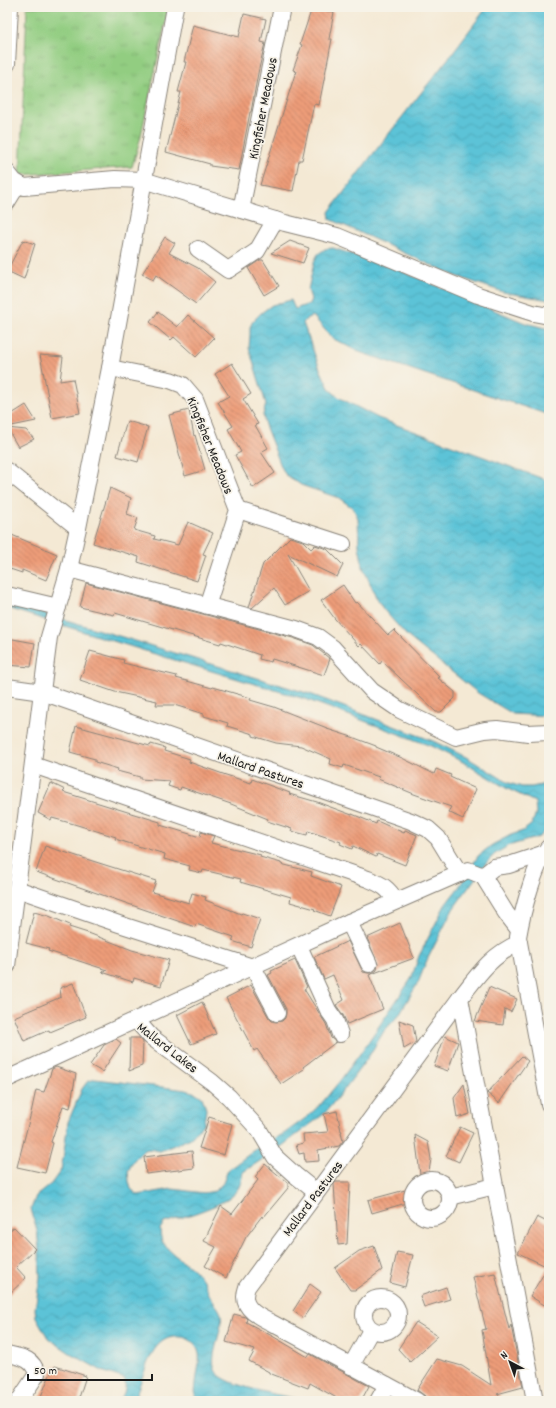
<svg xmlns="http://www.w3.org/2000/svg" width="556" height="1408" font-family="Dekko,sans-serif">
<defs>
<pattern id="park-tufts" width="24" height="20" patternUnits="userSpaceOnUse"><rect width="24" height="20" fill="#92cd81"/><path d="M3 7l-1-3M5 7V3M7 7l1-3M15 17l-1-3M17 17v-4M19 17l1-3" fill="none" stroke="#7daf6f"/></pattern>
<pattern id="water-waves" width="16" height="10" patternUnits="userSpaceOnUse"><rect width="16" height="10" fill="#5bc3d7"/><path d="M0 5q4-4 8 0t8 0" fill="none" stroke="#4fa7b8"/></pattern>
<pattern id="building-back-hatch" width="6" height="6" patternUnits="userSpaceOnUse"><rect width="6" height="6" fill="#ed9c78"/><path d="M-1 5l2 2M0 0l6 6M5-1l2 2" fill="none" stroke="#bf7e62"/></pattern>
</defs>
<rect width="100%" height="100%" fill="#f7f3e8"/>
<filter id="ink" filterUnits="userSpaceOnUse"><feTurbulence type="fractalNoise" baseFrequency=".025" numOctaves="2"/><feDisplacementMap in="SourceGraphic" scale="8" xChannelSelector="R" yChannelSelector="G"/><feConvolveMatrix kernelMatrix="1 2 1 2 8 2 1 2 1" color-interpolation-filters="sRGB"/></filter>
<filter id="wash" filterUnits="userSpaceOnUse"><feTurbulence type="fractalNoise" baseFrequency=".012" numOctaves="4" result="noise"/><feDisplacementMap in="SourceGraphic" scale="16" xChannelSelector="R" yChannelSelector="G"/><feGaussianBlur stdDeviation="0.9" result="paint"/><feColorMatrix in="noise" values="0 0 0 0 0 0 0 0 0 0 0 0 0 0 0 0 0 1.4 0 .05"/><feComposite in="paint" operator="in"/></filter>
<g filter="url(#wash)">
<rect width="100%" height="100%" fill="#f4e9d4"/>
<path fill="url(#park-tufts)" stroke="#57744e" d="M27,7H169L140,140L132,167L20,175Z"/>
<g fill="url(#water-waves)" stroke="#3c707a">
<path d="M487,7H549V300L503,292L453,275L330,219L329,212C380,142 436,77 487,7Z"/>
<path d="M333,248L394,268L525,323L549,329V415L359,352L332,338L313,316L307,318L303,323L320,369L330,390L340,398L378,418L549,481V716L513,714L478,693L407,636L383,609L376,597L363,567L359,546L358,518L353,508L339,498L301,485L285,474L281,466L265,425L263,415L266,404L249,348L250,335V327L253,321L261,313L272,305L291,300L295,309L309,304L311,299L308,290L314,262L318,254L325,249Z"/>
<path d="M7,602L310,694L433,741L466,757L509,783L522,787H532L545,784L549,781V822L546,830L539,837L508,846L495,854L487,862L453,909L427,960L418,983L398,1016L384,1031L369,1056L346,1087L324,1114L278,1149L243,1172C242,1177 241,1183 239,1187C229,1206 184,1216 164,1223L160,1229C160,1233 161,1238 162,1241C170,1255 188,1263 198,1274C206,1282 206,1289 211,1298C214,1304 219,1307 221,1314C225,1330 204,1363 219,1375C234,1388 289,1397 310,1401H196C192,1386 203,1361 198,1349C195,1342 188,1338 181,1337C156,1334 149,1359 142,1378C140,1385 136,1393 134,1401H118C125,1395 126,1388 125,1379L102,1371L70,1353L48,1338L36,1317L35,1309L40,1277L39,1250L37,1230L31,1209L36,1196L51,1184L61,1170L63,1159L68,1122L82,1089L87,1082L95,1079L186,1090L196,1093L202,1097L206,1109L204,1123L191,1138L160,1151L149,1149L144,1150L134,1160L128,1171L129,1182L131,1189L138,1195L172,1189L204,1193L215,1191L223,1183L228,1170L259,1147L285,1133L307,1117L321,1104L339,1082L362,1051L411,979L419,956L445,905L459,887L478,856L492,845L511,835L523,831L532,824L536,813L535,802L506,788L463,762L431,746L308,700L168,658L7,608Z"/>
</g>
<g id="blocks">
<g fill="url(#building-back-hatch)">
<path d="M312,8L334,12L329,39H332L319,105L314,104L302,160H299L293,191L260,185L296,71L293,70L302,45L300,44Z"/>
<path d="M244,14L266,19L261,42L265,43L258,73L251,112H250L239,170L210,166V164L166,152L181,92H178L186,62H184L193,25L239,37Z"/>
<path d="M165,237L175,243L169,253L198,268L215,282L196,304L156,275L153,280L142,274Z"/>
<path d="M23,240L35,244L24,279L7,271Z"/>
<path d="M290,241L309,248L303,263L271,253Z"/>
<path d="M260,260H263L279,286L264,295L248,268Z"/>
<path d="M158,312L177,327L188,315L214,338L196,357L174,337L171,340L150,322Z"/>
<path d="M40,355L63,357L60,381L73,379L80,413L52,418Z"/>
<path d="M232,363L251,394L243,399L258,424L255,425L268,448L261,452L275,473L253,488L235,455L241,452L228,429L233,426L218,402L229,396L215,374Z"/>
<path d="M26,405L36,421L7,427V417Z"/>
<path d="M189,410L194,436L195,435L205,470L185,476L169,415Z"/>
<path d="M127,421L148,427L138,462L117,456Z"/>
<path d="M7,428L26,430L34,439L18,447Z"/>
<path d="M110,488L131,498L127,514L138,518L134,530L155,536L154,539L178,545L188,522L213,533L203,554L206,555L197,581L138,562L139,557L93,543Z"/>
<path d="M7,533L57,554L46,580L22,570V573L7,568Z"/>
<path d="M290,537L303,541L311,549L315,545L327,549L343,565L337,577L288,554L309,591L285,605L274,588L252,608L249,607L263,564Z"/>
<path d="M86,583L293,638L313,645L330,659L324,675L272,659L271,662L259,659L260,655L221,642L220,644L115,613L114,615L80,607Z"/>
<path d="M343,585L355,603L357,602L388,635L394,630L440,677L438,678L455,692V698L441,712H436L382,661L380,664L361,644L359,646L335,619L321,600Z"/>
<path d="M7,638L35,643L31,667L7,665Z"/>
<path d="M90,651L124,660L123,663L177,676L176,678L212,688L213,687L251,698L250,700L274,707L327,728V729L352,737L376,746V747L402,758L434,774L436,769L451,775L450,777L476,789L463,819L448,812L451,807L414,794L378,779L379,777L344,765L343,768L330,764L331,759L301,746L276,743L253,736V734L227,726L228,723L204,716V714L174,705H156L157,701L115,692L80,680Z"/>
<path d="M76,726L150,746L151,744L165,748L164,751L190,759L189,762L226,775L251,783L252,779L290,793L289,794L317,802L352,815V814L376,824L377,821L404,833L405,830L417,835L405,865L377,854L376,857L353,846L352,849L340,844L341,842L308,831L307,835L291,831L292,829L267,821L268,819L231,804L181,787L180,790L168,786L170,781L140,779V777L117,771L118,769L95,762V759L70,752Z"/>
<path d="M51,783L65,790L63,792L160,822V825L200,837L201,832L214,836L211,843L261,855L260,857L281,863V864L312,872L311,876L341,887L330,916L314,910L315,909L290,902L291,897L240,882L241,879L203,870L202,873L189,870L190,866L164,859L165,854L141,847L115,839L116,837L74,824L52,818L51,820L38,813Z"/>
<path d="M45,846L156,881L152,892L189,903L192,893L206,897L205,900L241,914L242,913L260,919L251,947L232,941L234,937L196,924L195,927L36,872Z"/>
<path d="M34,912L49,916L70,925L69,927L91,934L132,950L169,960L161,986L134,978L133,982L102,972L107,970L48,951L49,949L26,943Z"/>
<path d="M400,923L414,958L369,975L383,1009L347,1024L343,1015L336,1005L344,1000L333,975L324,979L314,957L348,941L361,968L363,972L368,973H373L377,970L378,964L367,938Z"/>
<path d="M295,960L307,987L304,989L326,1024L331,1038L336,1042L303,1067L304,1069L281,1084L257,1049L254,1051L226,998L251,985L269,1018L272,1021L276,1022L282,1021L285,1018L286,1013V1009L268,975L272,973L271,971Z"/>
<path d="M73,983L86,1017L50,1032L49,1030L24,1041L14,1017L61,997L60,988Z"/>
<path d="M489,987L517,999L511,1012L505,1009L503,1025L475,1021Z"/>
<path d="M202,1002L216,1034L191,1044L177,1015Z"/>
<path d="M399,1020L413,1025L416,1042L404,1049Z"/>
<path d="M445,1036L458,1042L448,1071L434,1066Z"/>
<path d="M130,1038H139L143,1042L142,1066L129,1071Z"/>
<path d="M116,1039L121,1043L102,1072L90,1065L104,1045Z"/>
<path d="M522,1056L528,1061L499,1103L487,1093Z"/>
<path d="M56,1067L76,1074L70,1108L63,1106L51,1142L53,1143L45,1173L17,1167L31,1113L36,1090L44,1092L52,1069Z"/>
<path d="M464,1084L470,1114L457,1118L454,1098Z"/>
<path d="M337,1111L341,1131H342L341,1133L343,1141L339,1146L318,1150L319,1161L305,1162L304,1153L299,1154L296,1145L304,1143L303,1134L328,1132L324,1114Z"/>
<path d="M209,1117L232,1124L224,1155L199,1148Z"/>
<path d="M460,1127L473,1133L459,1162L446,1156Z"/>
<path d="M415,1135L428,1142L431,1159L426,1190H422Z"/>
<path d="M192,1151L194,1168L146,1174L144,1157Z"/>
<path d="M265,1164L288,1183V1188L263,1218L262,1216L246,1237L226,1278L205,1266L216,1247L204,1241L221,1206L232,1214L258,1180L255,1177Z"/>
<path d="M336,1182H350L347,1244L338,1245L334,1184Z"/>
<path d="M405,1190L413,1201L372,1213L368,1200Z"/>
<path d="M537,1217L549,1223V1308L530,1296L548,1267L518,1253Z"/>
<path d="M14,1227L35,1249L16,1267L26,1278L7,1296V1233Z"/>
<path d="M374,1246L382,1270L355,1290H350L335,1268L359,1251Z"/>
<path d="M397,1252L413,1255L405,1287L390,1283Z"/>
<path d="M495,1273L509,1329L511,1325L523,1387L497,1394L506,1401H426L425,1396L417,1390L437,1359L462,1366L491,1385L482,1330L486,1329L473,1277Z"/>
<path d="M310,1284L321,1292L303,1318L293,1311Z"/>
<path d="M446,1287L450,1299L424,1307L420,1296Z"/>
<path d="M234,1314L245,1317L247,1319L246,1322L274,1337L308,1357L310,1354L369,1386L361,1401H342L310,1383L308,1388L269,1373V1372L249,1361L255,1350L226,1342Z"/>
<path d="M416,1322L438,1336L410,1362L398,1349Z"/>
<path d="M55,1366L86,1376L78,1401H39L49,1377Z"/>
</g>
</g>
</g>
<g filter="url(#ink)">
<use href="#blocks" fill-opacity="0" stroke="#888278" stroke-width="1"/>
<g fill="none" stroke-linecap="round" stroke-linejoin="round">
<defs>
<g id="minor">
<path d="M7,64L10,7"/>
<path d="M7,172L14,181L24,187L115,179L143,180L285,223L337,236L478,295L533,313L549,316"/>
<path d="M7,202L18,184"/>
<path d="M241,210L282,7"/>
<path d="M198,249L228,270L257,251L275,220"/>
<path d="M110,368L170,380L183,385L195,399L238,510L207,606"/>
<path d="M7,471L78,528"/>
<path d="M238,510L343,544"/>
<path d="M69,569L296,629L318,637L333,648L372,691L400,710L456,737L485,730L497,729L528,733L549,732"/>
<path d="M7,595L58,607"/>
<path d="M7,687L42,692L411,821L428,829L438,838L460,874"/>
<path d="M33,765L368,879C383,885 388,888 396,901"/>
<path d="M548,848C534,866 522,913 518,937L549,1104"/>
<path d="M483,876L506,913L519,930"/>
<path d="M17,889L119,924L253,967L277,1013"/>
<path d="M349,922L369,964"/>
<path d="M299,946L328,1010L335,1020L340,1034"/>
<path d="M7,966L49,637L69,569L78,528L110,368L175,7"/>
<path d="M460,998L535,1401"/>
<path d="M136,1020L151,1037L212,1082L229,1097L259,1130L275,1157L295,1175L316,1192"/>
<path d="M7,1079L349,922L468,870L483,876L494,867L509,865L545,853"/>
<circle cx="431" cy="1199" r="19"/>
<path d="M450,1197L495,1186"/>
<circle cx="381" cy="1315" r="17"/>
<path d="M7,1354C21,1357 33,1358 37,1374L19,1401"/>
<path d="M351,1366L371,1330"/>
<path d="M378,1401L387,1385"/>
<path d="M417,1401L270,1322C260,1317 245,1310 245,1297C245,1294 246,1290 247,1287L460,998C478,975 491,955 519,943"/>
</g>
</defs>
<use href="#minor" stroke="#888278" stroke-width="18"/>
<use href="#minor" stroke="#fff" stroke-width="16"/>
</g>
</g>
<g text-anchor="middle" stroke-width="3.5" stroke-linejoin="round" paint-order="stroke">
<g font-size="14" fill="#1c1c1c" stroke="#f7f3e8">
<text transform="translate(262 108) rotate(-79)" y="5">Kingfisher Meadows</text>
<text transform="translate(211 445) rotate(68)" y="5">Kingfisher Meadows</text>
<text transform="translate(261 769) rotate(19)" y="5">Mallard Pastures</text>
<text transform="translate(168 1047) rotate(38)" y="5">Mallard Lakes</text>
<text transform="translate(312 1198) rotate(-53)" y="5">Mallard Pastures</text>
</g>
</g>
<rect width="556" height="1408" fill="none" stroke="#f7f3e8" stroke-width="24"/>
<g transform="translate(510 1362) rotate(319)" stroke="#f7f3e8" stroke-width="3" paint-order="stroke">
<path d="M0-3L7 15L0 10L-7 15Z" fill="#1c1c1c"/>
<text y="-6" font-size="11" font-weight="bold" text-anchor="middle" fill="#1c1c1c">N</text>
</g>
<path d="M28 1374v6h124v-6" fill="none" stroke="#1c1c1c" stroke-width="2"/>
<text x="34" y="1374" font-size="12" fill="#1c1c1c" stroke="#f7f3e8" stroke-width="3" paint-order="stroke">50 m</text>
</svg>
